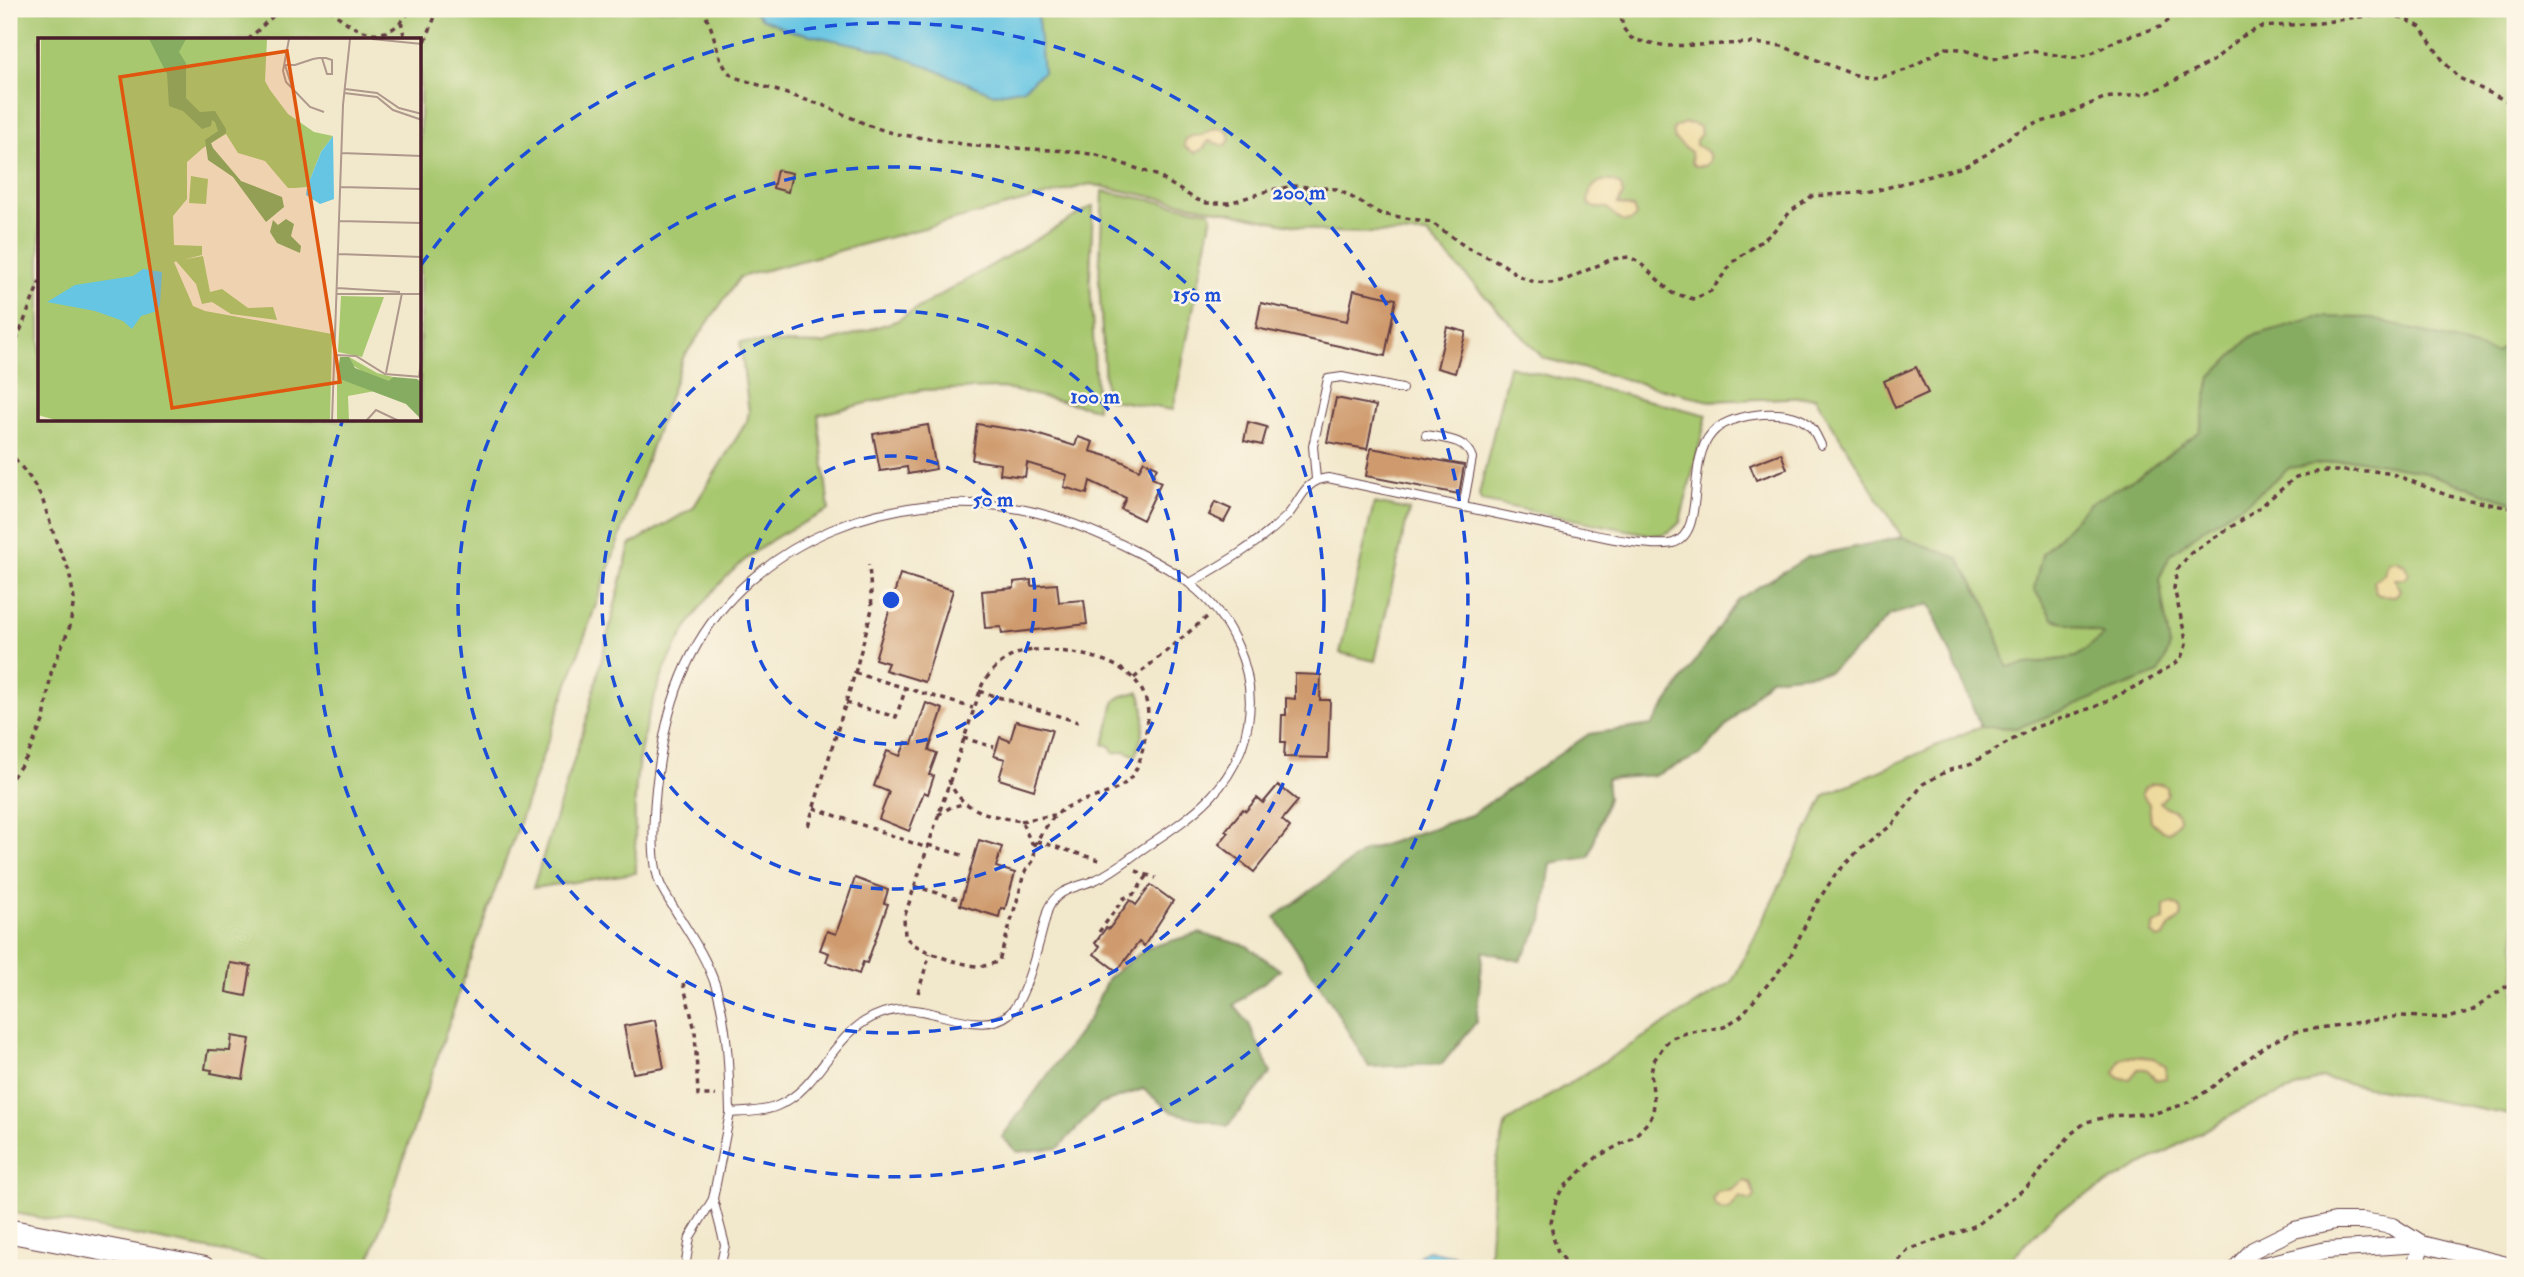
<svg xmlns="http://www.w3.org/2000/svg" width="2524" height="1277" font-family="'IM FELL Double Pica',serif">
<rect width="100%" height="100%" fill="#fcf5e5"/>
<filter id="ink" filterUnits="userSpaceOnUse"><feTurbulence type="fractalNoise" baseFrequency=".0143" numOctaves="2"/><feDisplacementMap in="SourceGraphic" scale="14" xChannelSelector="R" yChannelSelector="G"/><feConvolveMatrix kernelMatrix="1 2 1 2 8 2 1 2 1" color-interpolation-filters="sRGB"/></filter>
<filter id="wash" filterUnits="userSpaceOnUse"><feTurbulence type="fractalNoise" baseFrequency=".00686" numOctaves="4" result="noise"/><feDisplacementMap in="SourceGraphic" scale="28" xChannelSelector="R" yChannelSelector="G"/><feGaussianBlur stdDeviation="1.57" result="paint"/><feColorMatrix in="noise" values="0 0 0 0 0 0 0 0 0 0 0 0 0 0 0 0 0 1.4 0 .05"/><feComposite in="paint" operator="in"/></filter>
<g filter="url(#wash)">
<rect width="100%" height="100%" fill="#f2e8cc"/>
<g fill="#a8c870" stroke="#79744e" stroke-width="2" fill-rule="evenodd">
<path d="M9,9H2515V1116L2322,1078L2249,1106L2056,1212L2002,1268H1495L1489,1263L1494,1174L1506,1123L1732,982L1825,795L1981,726L1902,537L1815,397L1709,401L1543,358L1427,234L1326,232L1090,184L740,277L683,358L464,978L367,1268H310L9,1212ZM40,40H420V420H40Z"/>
<path d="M1103,191L1209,211L1212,215L1173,410L1106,399L1099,281Z"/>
<path d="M1093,206L1090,278L1097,409L1002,388L921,390L818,415L829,510C810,520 790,528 772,540C685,596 641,697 635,798C634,823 636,848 636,873L533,888L586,722L630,545L693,508L747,421L749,412L740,342L823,344L896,321Z"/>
<path d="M1509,366L1707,415L1680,522C1671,532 1665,535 1653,535L1481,501L1479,495Z"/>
<path d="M1374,503L1409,510L1375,661L1340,653Z"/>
<path d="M1139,692C1149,714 1143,734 1136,756L1125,751L1114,753L1110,746L1103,744C1106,737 1109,728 1110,721C1114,697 1114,697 1139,692Z"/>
</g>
<g fill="#86ac62" stroke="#686646" stroke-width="2">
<path d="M2317,317L2372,318L2496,353L2515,336V503L2421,471L2354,459L2289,468L2251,499L2203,529L2170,555L2159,579L2170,647L2159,673L2017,728L1981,727L1930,604L1890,615L1862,645L1828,672L1770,678L1700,755L1656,775L1606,779L1608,798L1589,857L1551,863L1543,921L1520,961L1483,951L1476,1022L1442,1064L1369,1067L1332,1004L1275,917L1365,851L1471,815L1589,734L1652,725L1737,600L1808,557L1902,537L1958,558L1988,608L2007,667L2076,657L2104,635L2053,619L2034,589L2042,554L2089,504L2139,476L2200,431L2211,377L2252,336Z"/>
<path d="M1199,933L1247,946L1280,970L1234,1005L1249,1024L1271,1073L1228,1126L1172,1112L1143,1089L1099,1105L1058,1148L1017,1152L1002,1137L1089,1019L1108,978L1147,948Z"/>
</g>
<g fill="#eeda9e" stroke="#9c7c64" stroke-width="2">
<path d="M1685,123L1694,124L1700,128L1701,134L1696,140V145C1704,151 1710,149 1710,161L1705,166H1695L1692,163L1691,152L1675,140L1673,131L1675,127Z"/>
<path d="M1215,128L1223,129L1228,132L1230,140L1225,146L1209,141L1203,149L1195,153L1184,146L1185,140L1192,136L1202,135Z"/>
<path d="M1601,181H1612L1621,186L1623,195L1618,204L1633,208L1636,215L1634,219C1622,227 1615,215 1607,208H1596L1589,205C1586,194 1592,186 1601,181Z"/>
<path d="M2396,560L2406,565L2409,574L2405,578L2395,579L2400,591L2395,596L2379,595L2375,592L2373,581L2384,574L2388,562Z"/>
<path d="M2152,784H2161L2166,787L2167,795L2160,802C2167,811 2179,807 2179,821L2169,832L2162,831L2151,821L2149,804L2142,794L2144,788Z"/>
<path d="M2170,903C2178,904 2184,909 2181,918L2169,927L2164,937L2158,939L2152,934L2154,925L2164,920V906Z"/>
<path d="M2127,1056L2154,1058L2166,1067V1078L2156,1080C2149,1073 2150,1067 2138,1069L2130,1079L2119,1078L2115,1073L2120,1060Z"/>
<path d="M1744,1181L1750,1183L1755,1196L1751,1201L1739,1197L1730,1209L1723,1210L1715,1206L1713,1199L1717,1192L1732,1190Z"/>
</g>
<g fill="#65c5e3" stroke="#587287" stroke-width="2">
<path d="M752,9H1037L1043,72L1024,88L994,94L891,52L792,31L761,18Z"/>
<path d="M1427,1250L1489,1263L1495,1268H1404Z"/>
</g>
<g id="blocks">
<g fill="#cf9b6e">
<path d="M777,170L792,173L788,192L773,188Z"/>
<path d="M1354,290L1396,299L1385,356L1256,328L1261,303L1347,321Z"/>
<path d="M1447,327L1466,332L1455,373L1437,368Z"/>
<path d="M1916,367L1928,393L1895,408L1884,381Z"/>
<path d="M1336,398L1376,406L1367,449L1327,442Z"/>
<path d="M1248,422L1267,427L1262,445L1244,441Z"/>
<path d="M977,424L1030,432L1075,446L1078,437L1093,442L1090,451L1117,459L1139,470L1144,461L1157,467L1152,478L1161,482L1143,520L1121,509L1126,498L1090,481L1087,494L1064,487L1067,475L1027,463L1025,477L1000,474L1001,464L972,460Z"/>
<path d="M928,425L936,469L908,474L907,467L880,471L873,434Z"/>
<path d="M1371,448L1464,465L1459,494L1366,476Z"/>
<path d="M1781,453L1787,469L1756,480L1750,465Z"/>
<path d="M1215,502L1231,509L1224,522L1209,515Z"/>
<path d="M900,574L953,590L925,682L885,670L888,663L875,659Z"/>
<path d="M1031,580V586L1057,584L1059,602L1084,600L1087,624L1002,634L1001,627L985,628L982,591L1014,588V582Z"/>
<path d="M1295,674L1321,675L1320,700H1330L1328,758L1284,757L1285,742H1281L1282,715H1286V698L1295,699Z"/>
<path d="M926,703L943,709L929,750L937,753L929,775L934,776L928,794L924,792L909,831L879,819L889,792L874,786L887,751L900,756L906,742L912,744Z"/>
<path d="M1016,721L1052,730L1034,790L999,779L1005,759L994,756L1000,737L1010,741Z"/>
<path d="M1278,785L1298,801L1282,820L1290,827L1254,872L1219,844L1228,833L1225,831L1243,809L1246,811L1257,798L1263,803Z"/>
<path d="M979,840L1002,847L996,867L1015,873L1005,909L1001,908L999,917L960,905Z"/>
<path d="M855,878L888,890L884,903L888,904L867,963L863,962L859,974L826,962L829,953L820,950L827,931L836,934Z"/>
<path d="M1151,885L1173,901L1144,946L1139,942L1117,971L1094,954L1100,946L1095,943L1106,928L1109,929L1130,900L1136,905Z"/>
<path d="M230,963L251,966L246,996L226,992Z"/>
<path d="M655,1020L664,1068L633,1073L624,1026Z"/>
<path d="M232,1036L250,1039L243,1079L211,1073L212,1070L205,1069L208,1050L230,1051Z"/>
</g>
</g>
</g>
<g filter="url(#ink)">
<use href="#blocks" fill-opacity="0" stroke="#633d43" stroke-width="2"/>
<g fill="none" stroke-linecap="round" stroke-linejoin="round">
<defs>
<g id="lane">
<path d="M1426,435C1444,439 1466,438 1472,458L1463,507"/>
<path d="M1316,479L1313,446L1328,379L1342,377L1402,389"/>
<path d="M1190,583C1223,564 1258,544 1286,517C1301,502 1303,480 1328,478C1406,495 1484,511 1563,528C1587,533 1651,549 1673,543C1707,533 1685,462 1712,433C1729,414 1780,408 1802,420C1813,426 1816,435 1821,445"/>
<path d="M713,1199L725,1245L720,1268"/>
<path d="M685,1268L690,1237L713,1199L730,1113C745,1112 763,1112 777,1106C826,1086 832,1021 895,1010C931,1004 979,1038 1009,1014C1027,999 1041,933 1048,909C1058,887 1078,888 1097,879C1113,872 1127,860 1141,850C1192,816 1237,788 1248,723C1257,671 1231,616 1190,584C1175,571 1156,562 1139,553C1100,533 1062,517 1020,509C895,486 752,539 692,654C676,685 666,720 661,754C655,787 647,859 662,888C680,921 704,950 716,987C728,1028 729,1071 730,1113"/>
</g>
<g id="street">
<path d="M2236,1268L2253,1250L2294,1230L2335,1221H2363L2392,1226L2421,1244L2515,1267"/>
<path d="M2252,1268L2326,1250L2421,1244"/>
<path d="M2415,1268L2421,1244"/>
</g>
<path id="secondary" d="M9,1231L203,1268"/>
</defs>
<use href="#lane" stroke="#633d43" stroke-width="10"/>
<use href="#street" stroke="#633d43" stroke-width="18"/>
<use href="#secondary" stroke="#633d43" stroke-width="25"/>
<g stroke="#633d43" stroke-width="3.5" stroke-dasharray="5 5" stroke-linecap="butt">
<path d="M329,9C358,33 386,49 411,9"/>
<path d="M700,9C718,27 713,62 734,77L825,106L870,126L896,134L977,146L1069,151L1097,155L1156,175L1195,199L1207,203H1229L1271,190L1294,186L1337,189L1381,214L1431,222L1466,247L1501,263L1519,276L1534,282L1551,283L1565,280L1612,259L1629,257L1639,262L1672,293L1694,299L1711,291L1733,262L1771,234L1790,212L1812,196L1871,192L1963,167L1987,154L2015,133L2038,123L2062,116L2104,98L2147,93L2158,89L2213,61L2241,37L2261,27L2320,23L2357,17L2389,15L2404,18L2420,27L2444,62L2459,78L2515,105"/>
<path d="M1620,9L1623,28L1631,38L1640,41L1667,46L1752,43L1782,46L1852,74L1870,78L1882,77L1906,70L1945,48L1961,49L1993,59L2031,51L2075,58L2090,54L2119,39L2160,27L2183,9"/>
<path d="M401,21L405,40"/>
<path d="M375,35L386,40"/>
<path d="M248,40L280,9"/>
<path d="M420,49L423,47L438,9"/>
<path d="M9,359L40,281"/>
<path d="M9,451L30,478L42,498L56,541L69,571L74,599L70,626L51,673L44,719L27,757L9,782"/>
<path d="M1033,650C1084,650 1161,663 1146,732C1143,747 1141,765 1131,777C1113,800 1077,795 1056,815C1052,818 1036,840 1035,845C1034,851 1035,855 1033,861C1031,864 1029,866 1027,869C1022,876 1021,887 1019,894C1012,917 1006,939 999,961C992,964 985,967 977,966C959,964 915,951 905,936L904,918L982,685C994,665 1010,653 1033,650Z"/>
<path d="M855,673L872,609L869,564"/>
<path d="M1134,678L1207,617"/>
<path d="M979,691L1078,722"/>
<path d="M846,703L896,717L906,688"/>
<path d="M963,738L994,747"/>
<path d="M949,780C960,811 991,816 1021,821L1031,842L1035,845"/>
<path d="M814,808L927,848"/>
<path d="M938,815L951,807L963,804"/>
<path d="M1021,821L1054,815"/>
<path d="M808,826L855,673L973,708"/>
<path d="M1037,841L1102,861"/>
<path d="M928,845L962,855"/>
<path d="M1136,871L1156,878"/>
<path d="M914,886L958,899"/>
<path d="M1099,932L1124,898L1134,894L1148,875"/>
<path d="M683,983L695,1030L698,1095H716"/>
<path d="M9,991C14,1003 16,1014 9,1025"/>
<path d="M918,993L930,953"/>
<path d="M1571,1268L1558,1252L1553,1237L1551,1223L1556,1200L1562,1189L1597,1157L1634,1137L1647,1123L1653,1114L1654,1102L1651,1073L1653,1062L1665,1044L1672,1038L1686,1033L1724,1027L1741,1016L1789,959L1814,907L1835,875L1858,851L1893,824L1923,784L1947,771L1972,763L2033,728L2097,706L2152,678L2180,660L2186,645L2185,635L2174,588L2177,570L2191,553L2254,512L2296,477L2321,471H2373L2393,474L2449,496L2515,509"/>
<path d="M1892,1268L1908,1250L1977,1225L2028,1186L2071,1134L2086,1122L2111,1116L2155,1113L2182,1105L2207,1091L2266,1045L2293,1032L2401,1016L2449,1018L2473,1010L2515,980"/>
</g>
<use href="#lane" stroke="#fff" stroke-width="8"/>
<use href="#street" stroke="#fff" stroke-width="16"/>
<use href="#secondary" stroke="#fff" stroke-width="23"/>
</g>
</g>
<g fill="none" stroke="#1d4ed8" stroke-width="3.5" stroke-dasharray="12 9">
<circle cx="891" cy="600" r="144"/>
<circle cx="891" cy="600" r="289"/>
<circle cx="891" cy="600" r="433"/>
<path d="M421 265A577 577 0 1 1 342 422"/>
</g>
<g transform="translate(38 38)">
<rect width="383" height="383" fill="#f2e8cc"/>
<path d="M3,1H229L227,43L232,52L250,76L276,94L295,98L283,114L269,149L257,150H250L227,123L200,115L188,96L165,110L149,124V161L135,178L136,207L164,208V217L136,224L155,268L167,273L294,296L292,383H21L0,377ZM153,138L170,141L168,166L151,165ZM165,218L172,254L184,251L210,270L235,269L239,282L193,276L174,264L164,266L158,246L138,223ZM303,258L346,259L324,319L300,314ZM311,319L339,335L355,339L352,344L330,337L311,325ZM299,340L337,353L310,358L311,383H299Z" fill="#a8c870"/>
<path d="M111,1H148L141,14L148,25V60L162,74L177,73L188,91V95L173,105L175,110L203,143L244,159L246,169L228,184L195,139L170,122L167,102L180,93L177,84L174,82L173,88L164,91L145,73L131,68L129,36ZM248,181L256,186L253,198L263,208L262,215L239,205L232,194L235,182L240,187ZM302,319H311L317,330L351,343L355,339L379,341L383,344V381L368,366L299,340Z" fill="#86ac62"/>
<path d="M295,98L296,161L282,166L268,157L269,149L283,114ZM105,231L124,234L122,266L119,273L103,278L94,291L85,283L57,273L9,264L37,247L95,238Z" fill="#65c5e3"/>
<path fill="none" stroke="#af988c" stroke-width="2" d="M251,1L245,33L248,44L272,69L286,74M334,1L384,6M247,27H257L275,21L281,20H288L294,22V36H289L284,20M247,27L254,49M307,51L339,55L361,70L384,76M306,55L339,59L355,72L384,82M303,115L384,118M302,149L384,151M301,183L384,185M300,216L384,219M299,250L362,254M298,256H384M296,317L318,318L347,336L384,339M348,335L364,255M381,339L384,315M294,383L305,67L312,1M328,383L338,372L361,383"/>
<path fill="#e0560e" fill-opacity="0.15" stroke="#e0560e" stroke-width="3.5" d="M249,13L302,344L134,370L82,39Z"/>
<rect width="383" height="383" fill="none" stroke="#4a1f2b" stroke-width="3.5"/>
</g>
<circle cx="891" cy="600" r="10" fill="#1d4ed8" stroke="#fcf5e5" stroke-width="3.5"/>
<g font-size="21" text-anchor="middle" font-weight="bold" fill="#1d4ed8" stroke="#fcf5e5" stroke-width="5" stroke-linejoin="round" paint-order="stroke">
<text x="1299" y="199">200 m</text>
<text x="1197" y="301">150 m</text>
<text x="1095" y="403">100 m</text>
<text x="993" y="506">50 m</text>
</g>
<rect width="2524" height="1277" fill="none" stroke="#fcf5e5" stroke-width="35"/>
</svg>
